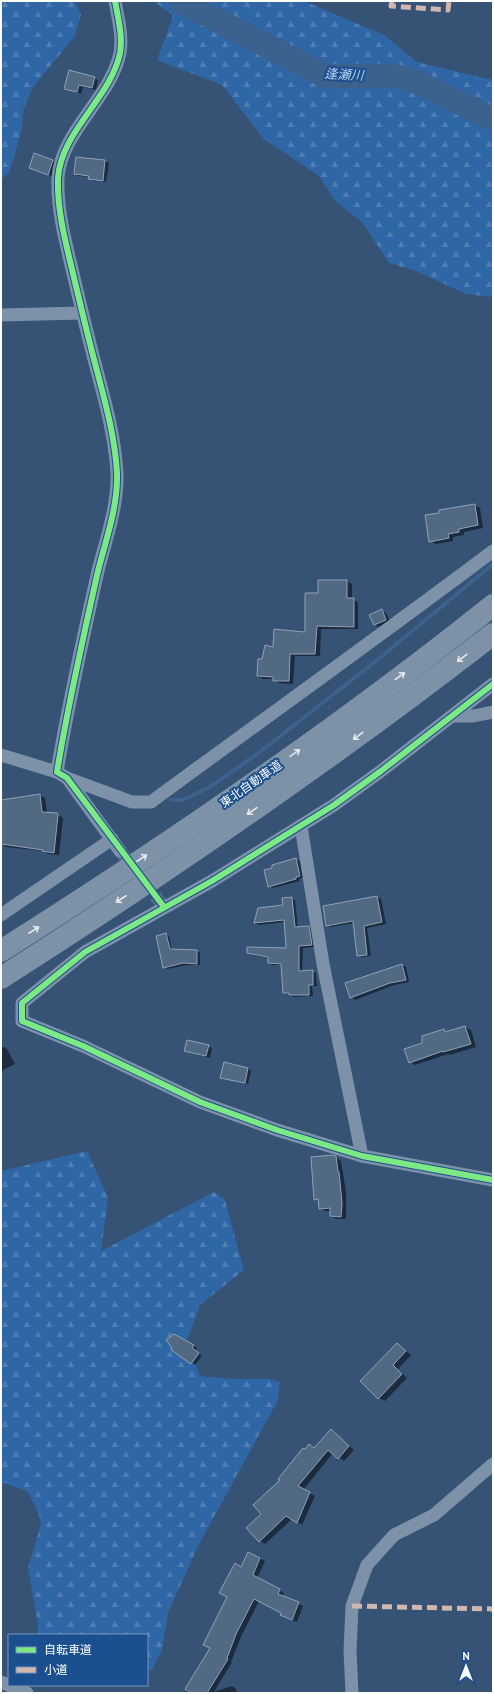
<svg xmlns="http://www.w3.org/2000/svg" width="494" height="1694" font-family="'PT Sans','Noto Sans JP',sans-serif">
<defs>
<pattern id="forest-firs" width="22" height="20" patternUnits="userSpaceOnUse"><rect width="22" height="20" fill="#2f66a5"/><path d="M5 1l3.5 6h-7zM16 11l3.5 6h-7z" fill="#4e7db2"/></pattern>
</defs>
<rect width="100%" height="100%" fill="#365274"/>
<g fill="url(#forest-firs)">
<path d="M1,1H75L81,15L75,36L33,87L24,108L21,133L9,173L1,179Z"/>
<path d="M153,1H304L384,35L417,62L488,79H493V297L466,294L416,271L389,263L362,222L335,201L319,176L264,139L222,85L157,60L172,19V14Z"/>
<path d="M87,1151L108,1198L101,1251L214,1192L225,1200L244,1270L200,1305L186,1343L200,1376L233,1379H270L280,1382L277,1402L198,1546L168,1613L162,1650L152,1670H147V1635H38V1624L28,1568L41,1524L38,1511L27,1491L1,1482V1171Z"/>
</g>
<g fill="#0007">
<path d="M94,78L98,80L96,90L83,87L81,94L65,88Z"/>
<path d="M53,161L57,163L52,176L30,168Z"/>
<path d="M105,161L109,163L106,182L93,181L90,177L78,176L75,174Z"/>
<path d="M475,505L480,508L483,528L464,532V535L453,537V541L436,544L430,541Z"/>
<path d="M347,581L352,584V599L358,602V629H321L320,656H295L293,684L279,683L274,679H263L258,676L263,660L273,648L306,633L319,594Z"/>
<path d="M382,611L386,613L390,622L378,627L375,624Z"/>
<path d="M40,795L45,798L47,813L56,814L63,818L59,855L48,854L44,851L6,847L1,844V811Z"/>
<path d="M296,859L300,861L304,877L299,879L300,881L273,888L269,886Z"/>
<path d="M377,897L381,899L386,924L367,928L371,956L362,957L358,955L354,923L331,927L327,925Z"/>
<path d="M291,898L295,900L298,928L309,927L312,929L315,947L303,948L302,971H312L316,973L317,986H312L313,996L294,997L284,993L282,965H272L269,963V958L252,955L248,952L287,949L285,922L259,925L255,923L259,909L284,906Z"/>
<path d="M166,934L169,936L172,950L197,951L200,953V965H187L167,969L164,967Z"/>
<path d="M402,965L406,967L409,982L394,985L355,1000L351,997Z"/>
<path d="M465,1027L471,1030L476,1047L450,1055L448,1054L415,1065L410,1062L423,1043L444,1030L447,1032Z"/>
<path d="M208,1046L212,1048L210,1058L186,1051Z"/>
<path d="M3,1047L7,1049L15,1064L1,1071V1048Z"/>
<path d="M248,1068L251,1071L248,1084L221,1077Z"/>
<path d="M336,1157L341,1161L346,1192V1219H336L331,1216V1211H325L320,1208V1202L315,1199Z"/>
<path d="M187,1342L197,1348L195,1351L202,1356L195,1365L172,1349Z"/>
<path d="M397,1344L411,1355L398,1369L407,1378L385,1401L379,1398L361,1381Z"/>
<path d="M331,1431L354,1450L344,1461L333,1453L303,1490L315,1496L302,1525L292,1519L265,1544L260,1541L263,1514L281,1480L309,1445L315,1449Z"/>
<path d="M248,1553L265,1561L257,1578L284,1593L282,1596L303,1606L297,1622L286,1618L281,1615L282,1613L259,1601L241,1637L231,1662H232L214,1692L232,1686L236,1689V1693H186L211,1648Z"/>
</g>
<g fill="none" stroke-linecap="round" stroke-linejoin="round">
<path stroke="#3b618d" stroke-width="4" d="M171,800H183L210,787L260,752L381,657L493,564"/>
<path stroke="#3b618d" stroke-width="24" d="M180,1L325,76H396L417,82L490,118H493"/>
</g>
<g fill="#526984" stroke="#92a2b6">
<path d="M69,70L95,77L92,88L79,85L77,92L64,89Z"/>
<path d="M34,153L53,160L48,175L29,168Z"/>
<path d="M76,157L105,160L103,181L88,179L89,176L74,174Z"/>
<path d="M475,504L478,525L459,529V532L448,534L449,538L429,542L425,515L439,513V510Z"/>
<path d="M318,580H347V598H354V627L317,626L315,654H290L289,681H273V677L257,676L258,659H262L265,645L273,647L274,629L305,632V593H318Z"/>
<path d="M382,609L386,620L374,625L369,615Z"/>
<path d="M40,794L42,812L57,813L58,815L54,853L42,851L43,850L1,844V800Z"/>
<path d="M296,858L300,876L296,877V879L268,887L264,870L272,868V865Z"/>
<path d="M377,896L382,922L364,926L367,955L357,956L353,921L326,926L323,906Z"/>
<path d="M292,897L295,927L309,926L312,945L299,946V971L313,970V985H309V995H289V993H283L281,964L268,963V957L247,953V947L286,948L284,920L254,923L258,908L283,905L282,898Z"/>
<path d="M166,933L170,949L197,950V964L183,963L163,968L156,936Z"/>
<path d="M402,964L406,980L390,983L350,998L345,983Z"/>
<path d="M465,1026L471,1044L443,1052V1051L409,1063L404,1049L422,1043V1036L444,1029L445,1032Z"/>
<path d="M187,1040L209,1045L206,1056L184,1051Z"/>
<path d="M224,1062L248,1068L245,1083L220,1078Z"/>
<path d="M332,1155L336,1156L338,1172H339L342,1203L341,1217L330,1216V1208L319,1209L318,1199L314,1200L311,1157Z"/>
<path d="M174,1334L194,1345L192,1348L199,1353L191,1364L171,1350L172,1348L166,1340Z"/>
<path d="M397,1343L406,1351L393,1365L402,1374L378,1399L360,1381Z"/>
<path d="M331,1429L349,1446L338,1459L328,1450L298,1486L310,1492L297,1523L286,1516L259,1542L246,1528L261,1514L253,1505L280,1480L278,1479L303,1448L305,1449L309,1444L314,1448Z"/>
<path d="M248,1552L260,1558L253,1575L280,1589L278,1594L299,1602L292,1620L280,1615L281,1613L254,1599L236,1634L227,1658L228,1659L207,1693H191L185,1689L210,1648L203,1645L227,1597L219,1593L235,1563L241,1567Z"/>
</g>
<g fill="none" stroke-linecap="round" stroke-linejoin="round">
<path stroke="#546c89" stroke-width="13" stroke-dasharray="13 6" stroke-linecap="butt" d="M120,851L164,907"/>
<g stroke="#7d92a8" stroke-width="13">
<path d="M115,1C118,18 123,36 120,53C111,98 61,131 58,178C57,207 64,236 71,265C79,299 87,333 96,367C105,401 115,437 117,473C118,507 106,539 98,571C83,638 68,704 57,772L67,778L120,851"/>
<path d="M1,315L82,313"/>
<path d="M493,684L381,771L334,805L212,881L85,952L22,1003V1021L83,1046L200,1102L277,1130L362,1156L493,1180"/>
<path d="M454,716H473L493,712"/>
<path d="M1,755L57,772"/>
<path d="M67,778L132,802H151C265,718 380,636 493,551"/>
<path d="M301,826L323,964L362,1156"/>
<path d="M1,915L112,839"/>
<path d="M1,1682L27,1693"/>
<path d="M352,1693L350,1651L352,1606L367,1565L394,1535L434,1515L493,1464"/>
</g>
<g stroke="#7e92a7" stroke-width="22">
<path d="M1,951C170,844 337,730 493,605"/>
<path d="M1,978C170,870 335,757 493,634"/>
</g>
<g stroke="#d1b7ad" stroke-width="5" stroke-dasharray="10 5" stroke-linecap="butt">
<path d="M392,1L391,6L448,10L449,1"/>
<path d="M352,1606L493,1609"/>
</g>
<defs>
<g id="cycleway">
<path d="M115,1C118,18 123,36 120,53C111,98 61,131 58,178C57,207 64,236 71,265C79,299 87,333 96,367C105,401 115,437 117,473C118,507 106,539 98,571C83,638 68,704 57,772L67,778L164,907"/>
<path d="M493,684L381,771L334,805L212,881L85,952L22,1003V1021L83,1046L200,1102L277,1130L362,1156L493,1180"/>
</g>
</defs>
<use href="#cycleway" stroke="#1b4f8f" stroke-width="8"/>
<use href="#cycleway" stroke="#7ce984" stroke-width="6"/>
</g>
<defs><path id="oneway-shaft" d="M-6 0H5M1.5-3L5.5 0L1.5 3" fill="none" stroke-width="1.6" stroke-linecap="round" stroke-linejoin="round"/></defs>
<g stroke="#e5e9ed">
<use href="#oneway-shaft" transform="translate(462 658) rotate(143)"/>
<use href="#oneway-shaft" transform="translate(400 676) rotate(-37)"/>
<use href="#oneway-shaft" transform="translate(358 736) rotate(143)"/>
<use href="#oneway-shaft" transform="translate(295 753) rotate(-35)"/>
<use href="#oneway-shaft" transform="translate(252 811) rotate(145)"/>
<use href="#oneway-shaft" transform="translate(142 858) rotate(-33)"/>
<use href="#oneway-shaft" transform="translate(121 899) rotate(147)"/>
<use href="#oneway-shaft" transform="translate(34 930) rotate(-33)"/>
</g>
<g text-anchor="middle" stroke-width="4" stroke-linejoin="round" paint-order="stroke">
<g font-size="12" fill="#fff" stroke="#1b4f8f">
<text transform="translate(251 784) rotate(-35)" y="4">東北自動車道</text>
</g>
<g font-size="13" font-style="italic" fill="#b5d3f5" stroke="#1b4f8f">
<text transform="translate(344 74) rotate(3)" y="5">逢瀬川</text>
</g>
</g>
<rect width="494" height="1694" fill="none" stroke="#ffffff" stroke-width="4"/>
<rect x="8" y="1634" width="140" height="52" fill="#1b4f8f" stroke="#7695bc"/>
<rect x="16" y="1647" width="20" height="6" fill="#7ce984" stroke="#7695bc"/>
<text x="44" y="1654" font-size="12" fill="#ffffff">自転車道</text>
<rect x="16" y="1667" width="20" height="6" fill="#d1b7ad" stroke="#7695bc"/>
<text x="44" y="1674" font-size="12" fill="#ffffff">小道</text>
<g transform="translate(466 1666)" stroke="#1b4f8f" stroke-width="3" paint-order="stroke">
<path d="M0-3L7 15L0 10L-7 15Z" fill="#ffffff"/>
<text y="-6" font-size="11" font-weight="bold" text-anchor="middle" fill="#ffffff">N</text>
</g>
</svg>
